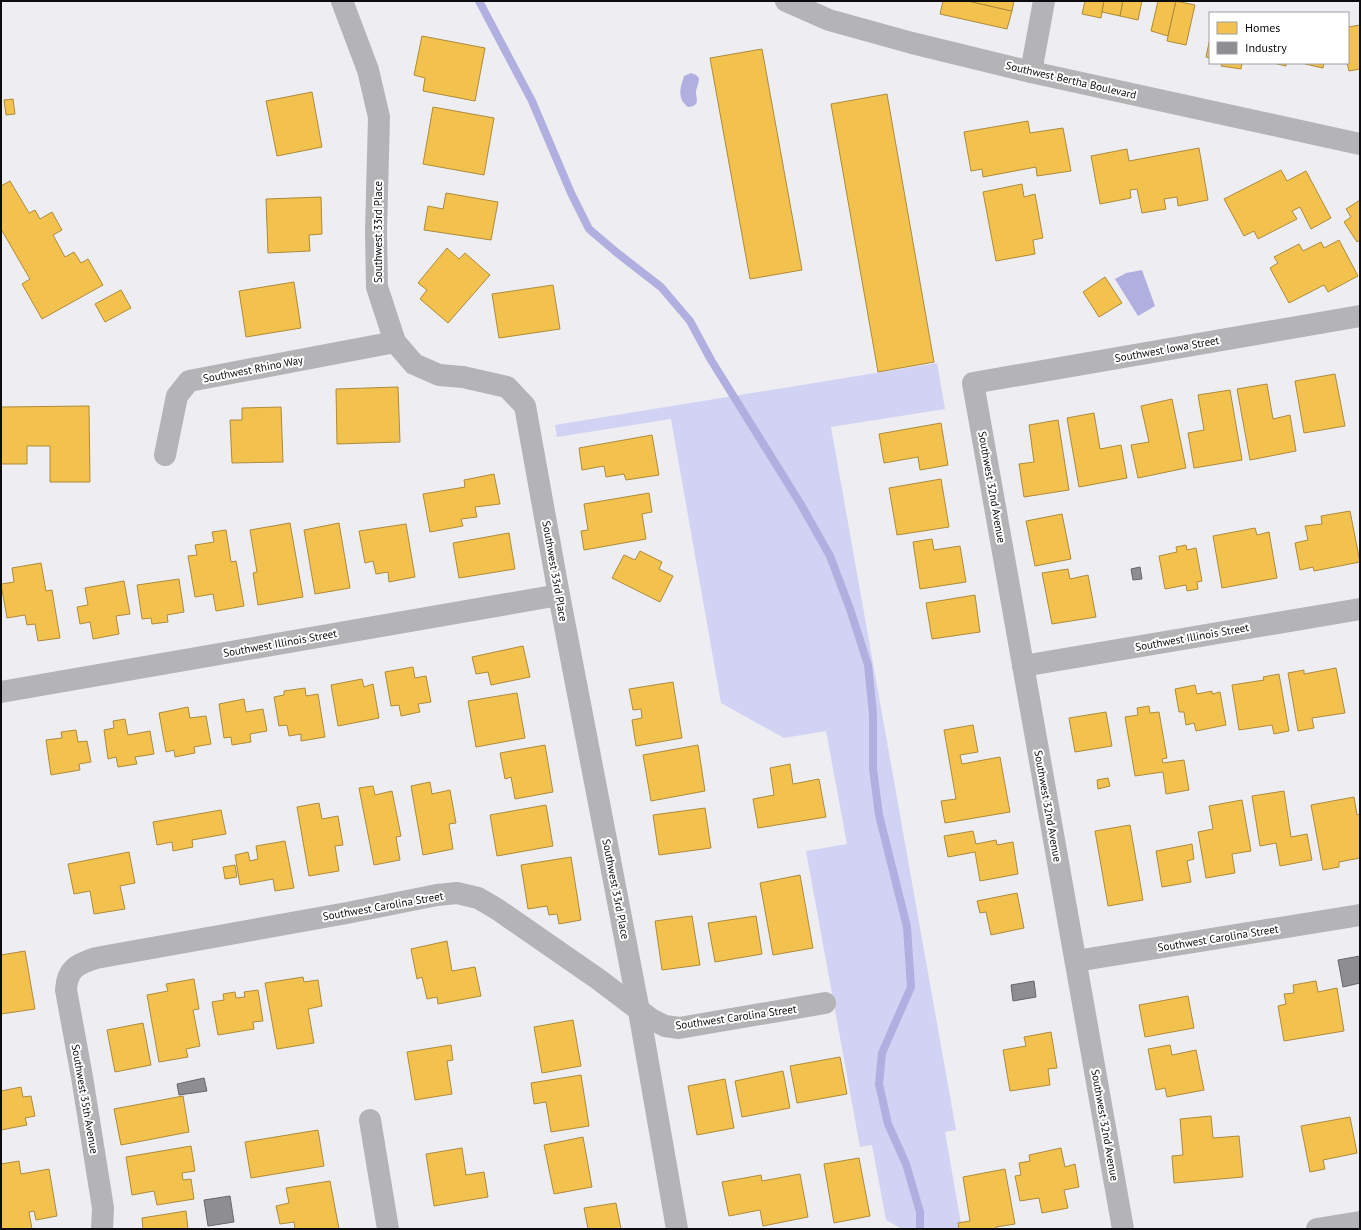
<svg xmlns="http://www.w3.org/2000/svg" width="1361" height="1230" font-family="'PT Sans',sans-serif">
<rect width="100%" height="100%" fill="#eeeef2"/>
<path fill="#d2d2f4" d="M937,363L945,409L831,427L956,1130L945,1132L962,1229H902L886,1220L872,1145L860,1147L806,851L847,844L826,731L784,738L721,703L671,419L557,437L555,425Z"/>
<g fill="#b1afe0">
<path d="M691,73L696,75L699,78C699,82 697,87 696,91C696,99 701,106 688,107C677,98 680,89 684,76Z"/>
<path d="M1142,270L1155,306L1138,316L1115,279L1126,273Z"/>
</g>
<g fill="#f2c14e" stroke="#ad8b3b">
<path d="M943,1H968L1012,11L1007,29L940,14Z"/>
<path d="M968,1H1014L1012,11Z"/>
<path d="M1085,1H1104L1101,18L1082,14Z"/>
<path d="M1104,1H1123L1120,16L1102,12Z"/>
<path d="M1123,1H1142L1138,20L1120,16Z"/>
<path d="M1158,1H1176L1168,36L1151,31Z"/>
<path d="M1176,1L1195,5L1186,45L1167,41Z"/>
<path d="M1360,25V69L1349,71L1347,63H1348V27Z"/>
<path d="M422,36L485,48L475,101L423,91L425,78L414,75Z"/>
<path d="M1210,38V58L1206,57Z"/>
<path d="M762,49L802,270L750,279L710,58Z"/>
<path d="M1222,63H1242L1241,69L1221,66Z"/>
<path d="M1273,63H1286V66Z"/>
<path d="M1305,63H1324L1323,68L1305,64Z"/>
<path d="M312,92L322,147L277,156L266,101Z"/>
<path d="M887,94L934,362L878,372L831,104Z"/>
<path d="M13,99L15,114L6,115L4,100Z"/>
<path d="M433,107L494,118L484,175L423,164Z"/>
<path d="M1028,121L1030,133L1063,128L1071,171L1037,176L1036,167L983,177L982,169L971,171L964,132Z"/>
<path d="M1199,148L1208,200L1178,206L1177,197L1164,199L1166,209L1142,213L1137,189L1130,190L1131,198L1100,204L1091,156L1127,149L1129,161Z"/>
<path d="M1281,170L1287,181L1306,171L1331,218L1311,229L1300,207L1292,211L1297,219L1258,239L1254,231L1244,236L1224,199Z"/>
<path d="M10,181L29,213L35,210L40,219L52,212L62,230L53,235L65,257L74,252L81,263L88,259L103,285L42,319L22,284L30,279L1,229V186Z"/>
<path d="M1022,184L1024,197L1035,194L1043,238L1033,240L1035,254L996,261L983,192Z"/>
<path d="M446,193L498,202L491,240L424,230L428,206L443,209Z"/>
<path d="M321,197L322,234L309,235L310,251L268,253L266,199Z"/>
<path d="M1360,200V240L1357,242L1344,222L1351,217L1346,209Z"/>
<path d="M1339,240L1358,276L1328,292L1324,285L1289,303L1270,268L1278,263L1274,257L1299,244L1303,251L1321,242L1324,248Z"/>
<path d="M447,248L459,259L465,253L490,275L448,323L420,299L427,290L418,283Z"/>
<path d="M1105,277L1122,303L1099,317L1083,292Z"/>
<path d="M294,282L301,328L246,337L239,291Z"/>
<path d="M553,285L560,329L499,338L492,294Z"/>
<path d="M121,290L131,308L105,322L95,304Z"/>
<path d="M1335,374L1345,426L1304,433L1295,381Z"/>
<path d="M1267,384L1273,419L1290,415L1296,451L1250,460L1237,389Z"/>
<path d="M398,387L400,442L337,444L336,389Z"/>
<path d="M1230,390L1242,460L1194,468L1188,433L1204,430L1198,395Z"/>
<path d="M1172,399L1186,468L1138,478L1131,445L1149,442L1141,406Z"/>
<path d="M89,406L90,482H50V446H27V464H1V407Z"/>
<path d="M281,407L283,462L232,463L230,420H242V408Z"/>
<path d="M1094,413L1100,449L1121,445L1127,478L1079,487L1067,418Z"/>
<path d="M1058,420L1069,490L1024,497L1019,464L1034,462L1029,425Z"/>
<path d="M941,423L948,465L920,470L918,457L884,463L879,434Z"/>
<path d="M652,435L659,475L626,480L624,474L606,477L604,466L582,470L579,448Z"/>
<path d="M494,474L500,504L475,507L477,517L461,519L463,526L430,532L423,494L465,487L464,480Z"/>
<path d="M941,479L949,527L897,535L889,488Z"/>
<path d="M649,493L652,512L642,514L646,539L584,550L581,531L588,530L584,504Z"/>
<path d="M1350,511L1360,562L1314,571L1313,567L1300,570L1295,543L1308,540L1305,526L1322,524L1321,516Z"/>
<path d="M1062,514L1071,559L1035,566L1026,521Z"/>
<path d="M290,523L303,597L258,605L253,573L257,572L250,530Z"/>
<path d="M339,523L350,588L315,594L304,530Z"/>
<path d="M406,524L415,577L389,582L388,572L376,574L373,561L365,563L359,531Z"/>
<path d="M1255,528L1257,535L1269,532L1277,578L1222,588L1213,536Z"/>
<path d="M226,530L231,562L236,561L244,606L216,611L213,594L195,597L188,556L197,555L195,545L214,542L212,532Z"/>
<path d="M509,533L515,569L459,578L453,543Z"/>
<path d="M932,539L934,550L960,546L966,582L920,589L913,542Z"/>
<path d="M1186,545L1187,550L1196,548L1202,581L1197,582L1198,589L1187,591L1186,585L1165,589L1159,556L1177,552L1176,547Z"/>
<path d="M640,551L662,562L659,569L673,576L660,602L612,578L624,555L635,560Z"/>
<path d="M41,563L46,591L52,590L60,638L38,641L35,624L27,625L25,615L7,618L1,584L14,582L12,568Z"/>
<path d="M1068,569L1070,579L1088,575L1096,617L1052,624L1042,573Z"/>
<path d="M179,579L184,612L167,615L168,622L152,624L151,618L142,619L137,585Z"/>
<path d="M124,581L130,614L116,616L119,634L93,639L90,622L80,624L77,607L88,605L85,588Z"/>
<path d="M975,595L980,632L932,639L926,603Z"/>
<path d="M523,646L530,677L491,685L488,672L476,674L472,657Z"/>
<path d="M413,667L415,678L426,676L431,702L418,704L420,712L401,716L399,705L391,706L385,672Z"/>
<path d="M1336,668L1345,713L1312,718L1314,728L1298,731L1288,673L1304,670V674Z"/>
<path d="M1279,674L1289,731L1274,734L1272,725L1239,730L1232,685L1264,680L1263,677Z"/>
<path d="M362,679L364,687L373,684L379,718L338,726L331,685Z"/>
<path d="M673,682L682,738L636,746L632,720L642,718L641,709L633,710L629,689Z"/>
<path d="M1195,685L1197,694L1212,691V694L1220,692L1226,725L1196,731L1194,723L1186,725L1184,712H1179L1175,689Z"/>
<path d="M305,688L306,696L318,694L325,737L301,741V734L289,736L287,725L279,726L274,697L284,695V691Z"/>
<path d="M517,693L525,738L476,747L468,701Z"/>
<path d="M244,699L246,712L263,709L267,731L250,734L251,742L232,745L231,737L224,738L219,704Z"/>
<path d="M1149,706L1150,713L1159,712L1167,758L1162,759L1163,763L1184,760L1189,790L1166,794L1163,772L1135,776L1125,717L1138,715L1137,708Z"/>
<path d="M188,707L190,718L206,716L211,744L194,747L195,753L175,757L174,750L166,752L159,713Z"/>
<path d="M1106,712L1112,746L1075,752L1069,718Z"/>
<path d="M125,719L128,735L150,731L154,754L135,757L137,764L118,767L116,757L108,759L104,730L114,728L113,721Z"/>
<path d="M973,725L978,752L960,755L962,764L1000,757L1010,812L945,823L941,801L956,799L944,730Z"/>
<path d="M76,730L78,742L87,741L91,762L79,764L80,770L51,775L46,740L62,738L61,732Z"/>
<path d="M545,745L553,792L515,799L511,777L505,779L500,753Z"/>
<path d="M698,745L705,791L651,801L643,755Z"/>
<path d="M790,764L793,784L819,779L826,817L758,828L753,799L774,795L770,768Z"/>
<path d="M1108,778L1110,786L1098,789L1097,780Z"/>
<path d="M430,782L432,794L450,790L456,823L449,824L453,849L423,855L411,786Z"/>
<path d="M373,786L375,795L392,791L401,836L396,837L400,860L374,865L359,788Z"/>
<path d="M1284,791L1291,837L1307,834L1312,860L1280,866L1276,843L1260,846L1252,796Z"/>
<path d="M1354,797L1357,815L1360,814V858L1339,862V867L1323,870L1311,805Z"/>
<path d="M1242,800L1251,851L1232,854L1235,873L1206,878L1198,832L1213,829L1209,806Z"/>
<path d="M319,803L322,819L338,816L343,845L335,846L339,871L309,876L297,807Z"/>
<path d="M546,805L553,846L497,856L490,815Z"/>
<path d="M705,808L711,848L659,855L653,815Z"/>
<path d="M221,810L226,834L192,840L193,847L173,851L172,842L157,845L153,822Z"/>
<path d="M1130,825L1143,900L1108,906L1095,831Z"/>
<path d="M973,831L976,844L996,840L997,845L1013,842L1018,874L980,881L975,852L948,857L944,836Z"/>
<path d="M285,841L294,888L275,891L273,879L240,885L235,855L248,852L250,861L258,859L256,846Z"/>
<path d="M1192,844L1194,859L1187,861L1191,882L1162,887L1156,851Z"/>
<path d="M129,852L135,883L120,886L125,909L94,914L90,891L74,894L68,864Z"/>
<path d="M571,857L581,920L559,924L557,914L549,915L547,906L528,909L521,865Z"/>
<path d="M235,865L237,877L225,879L223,867Z"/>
<path d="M800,875L813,948L773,955L760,883Z"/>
<path d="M1017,893L1024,928L991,935L986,912L980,913L977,901Z"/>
<path d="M692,916L700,965L662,970L655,921Z"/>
<path d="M756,916L762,954L715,962L708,923Z"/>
<path d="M447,941L452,971L475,967L481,996L438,1004L437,997L427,999L422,977L417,979L411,949Z"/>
<path d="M25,951L35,1009L1,1014V955Z"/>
<path d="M303,977L304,982L318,980L322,1006L308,1009L314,1043L277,1049L265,983Z"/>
<path d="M194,979L199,1009L193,1010L200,1046L186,1049L188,1057L159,1062L147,995L168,991L166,984Z"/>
<path d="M1316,981L1318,992L1337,988L1344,1031L1284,1041L1278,1006L1286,1004L1284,994L1294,993L1293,985Z"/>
<path d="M258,990L263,1021L253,1022L254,1029L218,1035L212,1002L224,1000L223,994L235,992L236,998L245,997L244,992Z"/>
<path d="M1188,996L1194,1028L1145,1037L1139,1005Z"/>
<path d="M573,1020L581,1066L542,1073L534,1027Z"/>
<path d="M143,1023L151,1065L115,1072L107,1030Z"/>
<path d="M1051,1032L1057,1068L1048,1069L1050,1085L1010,1091L1003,1050L1026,1046L1024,1037Z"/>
<path d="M451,1045L453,1060L447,1061L452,1094L415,1100L407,1052Z"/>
<path d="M1170,1045L1172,1055L1196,1050L1204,1090L1167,1097L1165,1088L1156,1090L1148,1049Z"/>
<path d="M840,1057L847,1094L797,1103L790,1066Z"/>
<path d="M783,1071L790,1108L742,1117L735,1081Z"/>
<path d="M581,1075L589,1126L551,1132L546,1102L534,1104L531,1083Z"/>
<path d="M725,1079L734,1128L697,1135L688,1086Z"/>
<path d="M21,1087L23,1097L31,1096L35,1116L25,1118L27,1125L1,1130V1091Z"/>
<path d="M183,1096L189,1132L121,1145L114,1109Z"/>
<path d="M1211,1116L1213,1138L1239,1136L1243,1177L1174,1183L1172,1156L1183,1155L1180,1119Z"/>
<path d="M1350,1117L1357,1153L1323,1160L1325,1169L1310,1172L1301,1126Z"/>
<path d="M318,1130L324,1166L251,1178L245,1142Z"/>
<path d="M583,1137L592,1187L554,1194L544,1145Z"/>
<path d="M191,1146L195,1171L182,1173L183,1180L191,1179L194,1199L157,1205L154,1191L132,1195L126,1157Z"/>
<path d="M462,1148L466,1175L484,1172L488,1197L434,1206L426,1154Z"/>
<path d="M1061,1148L1065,1167L1075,1164L1079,1187L1064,1190L1068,1208L1042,1213L1039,1198L1020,1201L1015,1176L1021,1175L1019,1163L1030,1161L1029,1155Z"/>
<path d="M859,1158L870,1216L834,1223L824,1164Z"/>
<path d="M19,1161L21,1174L49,1169L57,1216L36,1220L34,1211L29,1212L32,1229H1V1164Z"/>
<path d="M1005,1169L1015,1224L996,1227V1229H959L958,1223L970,1221L963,1177Z"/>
<path d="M800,1174L808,1217L763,1226L760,1210L729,1216L722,1182L761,1175L762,1181Z"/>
<path d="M330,1181L339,1229H295L294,1222L280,1224L276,1206L289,1203L286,1188Z"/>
<path d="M616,1203L621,1229H588L584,1208Z"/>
<path d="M186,1211L188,1229H143L142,1218Z"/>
</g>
<g fill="#8d8d92" stroke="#66666b">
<path d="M1140,567L1142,579L1133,580L1131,569Z"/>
<path d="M1360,956V983L1343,987L1338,960Z"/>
<path d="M1034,981L1036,997L1013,1001L1011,985Z"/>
<path d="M204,1078L207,1091L179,1095L177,1084Z"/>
<path d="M230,1196L234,1222L208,1226L204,1200Z"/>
</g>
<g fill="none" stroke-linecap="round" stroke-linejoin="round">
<path stroke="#b1afe0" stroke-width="8" d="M479,1L532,101L571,193L589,229L616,252L661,287L690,321L711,360L800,503L830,556L850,609L868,665L873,714V769L879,815L907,927L911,987L882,1053L879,1084L888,1124L906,1164L920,1212V1229"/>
<g stroke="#b4b4b6" stroke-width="22">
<path d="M342,1L368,70L379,117L376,231L377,287L395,342L414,364L439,375L463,377L507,387L525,406L559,595L639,1011L677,1229"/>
<path d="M786,1L829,20L912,43L1031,72L1360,144"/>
<path d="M1031,72L1044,1"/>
<path d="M165,455L177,396L189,381L395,342"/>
<path d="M1023,666L1360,609"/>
<path d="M1,692L559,595"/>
<path d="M1076,961L1360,915"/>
<path d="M370,1120L388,1229"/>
<path d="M102,1229L103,1208L82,1077L66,990C67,969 77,964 96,958L347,913L437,895L457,893L478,898L497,909L598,979L651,1019L665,1026L679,1028L825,1003"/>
<path d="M1123,1229L973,383L1360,316"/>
<path d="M1317,1229L1360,1222"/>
</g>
</g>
<g text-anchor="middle" stroke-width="4" stroke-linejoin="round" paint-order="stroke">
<g font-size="11" fill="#0c0c0f" stroke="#fff">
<text transform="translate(1071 80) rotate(13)" y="4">Southwest Bertha Boulevard</text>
<text transform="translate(378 232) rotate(-90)" y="4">Southwest 33rd Place</text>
<text transform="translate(1167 349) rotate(-10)" y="4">Southwest Iowa Street</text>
<text transform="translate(253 369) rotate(-11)" y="4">Southwest Rhino Way</text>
<text transform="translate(992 487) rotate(80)" y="4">Southwest 32nd Avenue</text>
<text transform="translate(555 571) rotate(80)" y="4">Southwest 33rd Place</text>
<text transform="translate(1192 637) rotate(-10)" y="4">Southwest Illinois Street</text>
<text transform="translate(280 643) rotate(-10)" y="4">Southwest Illinois Street</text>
<text transform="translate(1048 806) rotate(80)" y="4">Southwest 32nd Avenue</text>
<text transform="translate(616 889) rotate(79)" y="4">Southwest 33rd Place</text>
<text transform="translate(383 906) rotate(-10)" y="4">Southwest Carolina Street</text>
<text transform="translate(1218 938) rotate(-9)" y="4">Southwest Carolina Street</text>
<text transform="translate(736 1017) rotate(-8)" y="4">Southwest Carolina Street</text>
<text transform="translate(85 1099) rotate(80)" y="4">Southwest 35th Avenue</text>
<text transform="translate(1105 1125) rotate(80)" y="4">Southwest 32nd Avenue</text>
</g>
</g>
<rect width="1361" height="1230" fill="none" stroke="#0c0c0f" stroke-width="4"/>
<rect x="1209" y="12" width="140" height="52" fill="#ffffff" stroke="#9e9e9f"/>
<rect x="1217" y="22" width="20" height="12" fill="#f2c14e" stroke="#9e9e9f"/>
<text x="1245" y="32" font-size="12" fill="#0c0c0f">Homes</text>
<rect x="1217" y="42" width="20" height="12" fill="#8d8d92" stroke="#9e9e9f"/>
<text x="1245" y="52" font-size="12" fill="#0c0c0f">Industry</text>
</svg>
